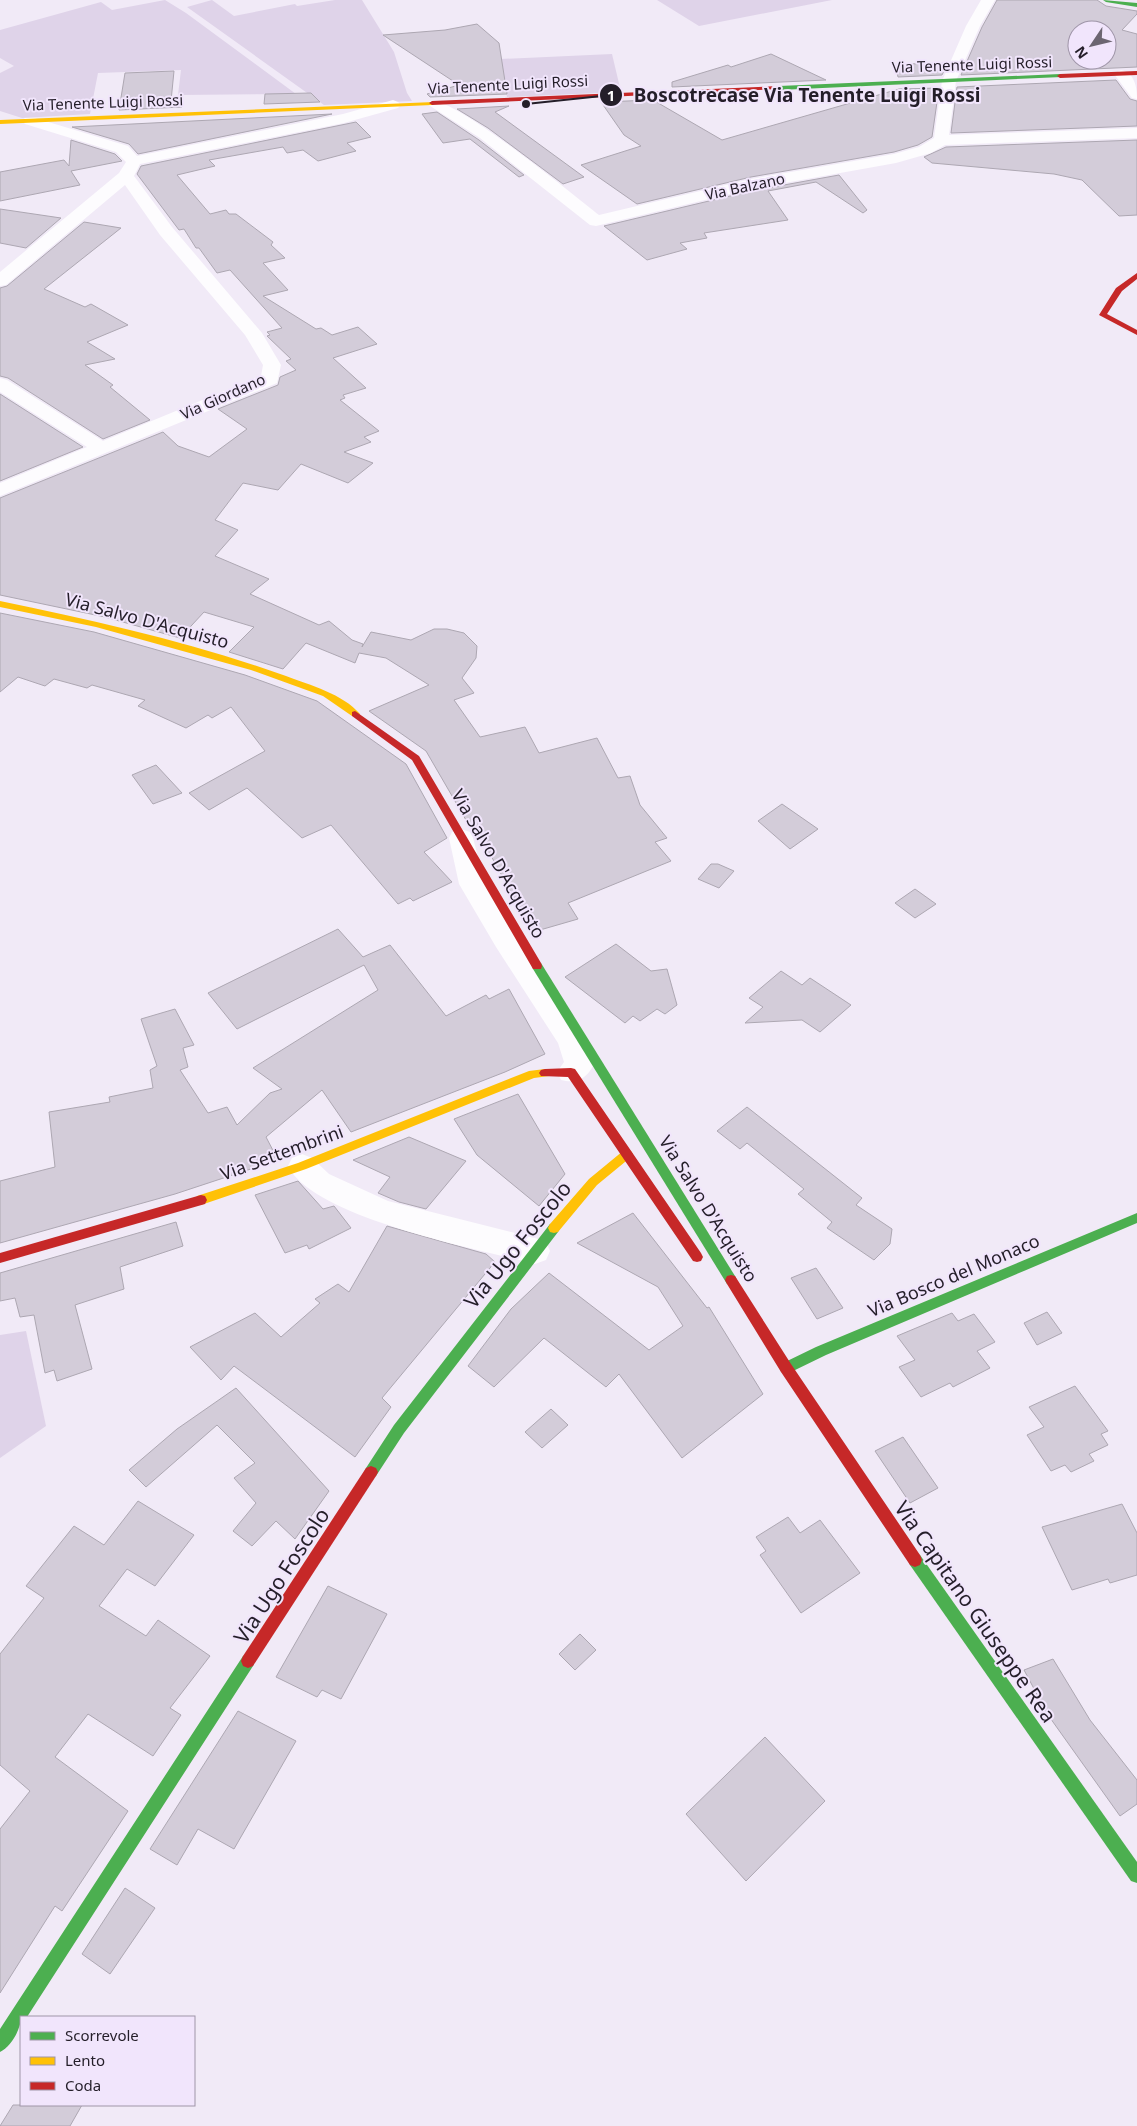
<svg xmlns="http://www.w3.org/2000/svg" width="1137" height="2126" font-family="'Noto Sans',sans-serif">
<rect width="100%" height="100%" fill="#f1eaf7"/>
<g fill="#dfd3e9">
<path d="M165,0L186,13L296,94L178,95L181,70L98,73L90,114L22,118L0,111V73L14,66L0,58V30L101,2L112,10Z"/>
<path d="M212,0L234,16L295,4L297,6L335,0H362L394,52L407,93L412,101L324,105L187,7Z"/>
<path d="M657,0H832L699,26Z"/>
<path d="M612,54L621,92L507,97L500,59Z"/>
<path d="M26,1331L46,1426L0,1458V1335Z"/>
</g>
<g fill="#d3ccd9" stroke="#ada7b2" fill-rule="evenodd">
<path d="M997,0H1097L1106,6L1137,11V14L1122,30L1137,34V67L961,75L982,27ZM1077,30H1107V60H1077Z"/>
<path d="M477,24L499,43L507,94L430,97L427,94L459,85L383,35L445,30Z"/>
<path d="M771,54L826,80L672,87V82L728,65L731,67Z"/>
<path d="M948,63L942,75L898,77L896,68L908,64Z"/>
<path d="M174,71L171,101H183L182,107L119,110L125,73Z"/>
<path d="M1116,80L1130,99L1137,101V126L951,133L957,87Z"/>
<path d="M939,88L932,137L918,145L894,152L751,177L637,204L581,165L641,146L624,135L601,102L653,100L722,140L899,89Z"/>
<path d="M311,93L320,102L264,104L265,94Z"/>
<path d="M509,106L495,112L584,177L563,184L488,128L457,109Z"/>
<path d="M437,112L479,140L524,175L519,177L470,139L443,143L422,114Z"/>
<path d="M332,114L138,154L129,144L72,127Z"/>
<path d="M356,122L371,137L347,143L356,151L318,161L303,150L287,153L283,147L209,160L215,166L177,175L210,214L226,210L229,214H236L273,242L271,245L285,258L263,263L288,290L263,296L316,329L321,328L332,335L358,327L377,344L333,358L366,388L343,395L345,398L340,400L379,431L364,437L371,442L344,452L373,463L348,483L301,464L278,490L243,483L215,520L238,530L215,556L269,579L250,594L319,625L329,621L352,640L363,644L362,647L371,632L411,640L434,629H447L464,633L477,646L476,658L462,678L474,693L454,700L480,737L525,727L539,753L597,738L618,778L630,776L640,805L667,838L655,842L671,861L568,903L578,919L533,932L474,825L470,827L426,751L369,711L429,685L386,658L359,653L355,663L306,643L283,669L229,652L254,627L204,612L180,638L105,617L0,595V498L163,432L178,446L209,457L247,429L218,409L278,385L280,377L296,370L286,361L291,359L267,336L270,335L267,332L282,328L230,270L217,273L199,248H196L184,229L179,230L137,174L141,166Z"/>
<path d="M71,140L115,154L122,161L71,171L80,185L0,201V172L64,160L69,166Z"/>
<path d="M1137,140V215L1119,216L1082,180L1054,174L932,163L924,157L946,147Z"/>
<path d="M839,175L867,210L863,213L816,182L768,191L788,220L704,233L707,238L680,243L687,249L647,260L604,226L751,191Z"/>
<path d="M0,209L61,218L26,248L0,243Z"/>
<path d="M84,222L121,228L44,289L85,307L91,304L128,325L87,342L115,359L85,365L113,385L110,387L150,420L103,439L8,378L0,376V288L7,286Z"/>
<path d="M0,394L83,447L0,481Z"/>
<path d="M0,613L94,632L245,675L317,701L406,764L447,838L424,852L452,882L413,901L410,898L398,904L331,825L302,838L247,788L209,810L189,793L265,751L231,707L212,718L208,715L186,728L138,706L145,700L92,685L87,688L54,679L45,686L18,677L0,692Z"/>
<path d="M156,765L182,793L153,804L132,775Z"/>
<path d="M782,804L818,829L790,849L758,821Z"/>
<path d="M711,864H718L734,871L719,888L698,879Z"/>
<path d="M915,889L936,904L915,918L895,903Z"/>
<path d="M338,929L363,957L390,945L446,1016L486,995L489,999L509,989L545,1054L505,1072L351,1132L322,1090L266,1137L278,1160L175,1194L0,1243V1181L55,1167L49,1112L110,1102L109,1097L153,1088L150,1070L157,1066L141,1019L175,1009L194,1045L183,1048L188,1067L180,1070L208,1113L227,1107L237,1125L270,1093L282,1089L253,1068L378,990L364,965L237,1029L208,993Z"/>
<path d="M616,944L651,971L667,969L677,1005L665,1014L657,1009L640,1021L633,1016L625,1023L565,977Z"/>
<path d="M781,971L802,985L810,978L851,1005L820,1032L802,1020L745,1023L763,1007L749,998Z"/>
<path d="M518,1094L565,1174L539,1206L477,1155L454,1119Z"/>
<path d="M747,1107L862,1198L856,1205L892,1229L890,1244L874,1260L827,1228L832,1222L798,1194L804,1189L747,1143L740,1149L717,1131Z"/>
<path d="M409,1137L466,1161L426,1209L399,1202L378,1193L390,1177L353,1160Z"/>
<path d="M298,1181L323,1209L334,1206L351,1228L309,1249L307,1245L285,1253L255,1195Z"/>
<path d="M633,1213L707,1308L709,1307L763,1394L682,1458L619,1374L606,1387L544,1338L494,1387L468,1366L511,1309L549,1273L649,1350L683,1326L658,1287L577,1243Z"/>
<path d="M176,1222L183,1246L120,1267L124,1289L75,1305L92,1369L57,1381L54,1370L45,1373L34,1315L20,1317L15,1298L0,1301V1273Z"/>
<path d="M387,1226L486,1254L495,1262L382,1398L391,1407L355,1457L234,1366L221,1380L190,1347L255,1313L281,1337L320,1303L315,1299L338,1284L349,1292Z"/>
<path d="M816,1268L843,1308L817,1319L791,1278Z"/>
<path d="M1047,1312L1062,1333L1037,1345L1024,1323Z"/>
<path d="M952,1313L958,1321L974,1314L995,1342L977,1351L990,1368L953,1387L950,1383L921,1397L899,1367L915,1360L897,1336Z"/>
<path d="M1075,1386L1108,1431L1101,1434L1108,1445L1089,1454L1094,1461L1071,1472L1065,1465L1051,1471L1027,1435L1044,1427L1029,1407Z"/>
<path d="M236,1388L329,1491L295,1539L276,1521L252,1546L233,1531L256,1503L234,1478L255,1463L217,1425L146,1487L129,1470L177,1429Z"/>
<path d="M551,1409L568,1425L542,1448L525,1432Z"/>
<path d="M903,1437L938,1488L910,1503L875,1451Z"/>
<path d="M138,1501L194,1535L155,1586L127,1569L99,1606L146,1636L158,1620L210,1656L170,1708L181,1715L153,1756L88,1714L55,1757L128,1811L62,1911L55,1906L0,1993V1829L30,1791L0,1765V1654L44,1598L26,1586L74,1526L104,1545Z"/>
<path d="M1122,1504L1137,1533V1575L1110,1583L1108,1579L1072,1590L1042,1527Z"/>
<path d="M788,1517L800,1533L820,1520L860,1573L801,1613L760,1555L766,1551L756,1537Z"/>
<path d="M328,1586L387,1614L341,1699L322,1690L317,1697L276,1677Z"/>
<path d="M580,1634L596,1650L575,1670L559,1654Z"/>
<path d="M1053,1659L1090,1720L1137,1780V1804L1120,1816L1048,1715L1024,1670Z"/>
<path d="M238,1711L296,1741L234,1849L198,1829L177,1865L150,1849Z"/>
<path d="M765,1737L825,1801L746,1881L686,1814Z"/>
<path d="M125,1888L155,1908L110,1974L82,1954Z"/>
<path d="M13,2105H82L70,2126H0Z"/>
</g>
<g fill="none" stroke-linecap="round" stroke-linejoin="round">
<g fill="#fdfcfe" fill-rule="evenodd">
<path d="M981,0H995L980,26L956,81L949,135L1137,128V138L945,145L931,153L896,163L751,189L596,226L590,225L480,138L427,104L430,101C452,95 575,196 599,215L751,179L894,154L919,147L934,138L942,81L966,26Z"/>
<path d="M1121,70C1135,73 1137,88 1137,99L1132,98L1114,74Z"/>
<path d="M393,100L398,102L401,105L398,108L344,123L140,164L134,176L172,227L262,333L281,365L277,383L0,496V483L87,447L0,392V378L7,380L103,441L261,376L263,365L245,335L160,235L125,185L6,285L0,286V272L119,173L126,162L116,152L25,124L22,121L25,118H35L128,146L137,156L343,114Z"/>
<path d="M461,829L470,832L473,838L485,884L585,1041L593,1066C586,1079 576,1084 561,1080L557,1072L564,1062L558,1043L496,947L459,884L449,838L452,832Z"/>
<path d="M302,1154L312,1158L329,1174L388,1201L535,1238L546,1242L550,1251L546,1260L535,1264C478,1249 314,1218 288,1166L292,1158Z"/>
</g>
<g fill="#4caf50" fill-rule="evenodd">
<path d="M1103,0L1137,3V7L1106,2Z"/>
<path d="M1060,74L1062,75V77L779,90L776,88L779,86Z"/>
<path d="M537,962L541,963L735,1276L737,1280L735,1284L731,1285L727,1284L533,969L532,966Z"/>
<path d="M1137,1213V1223L826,1355L791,1372L786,1374L781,1372L780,1368L781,1364L816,1347Z"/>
<path d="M554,1223L558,1224L560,1228L558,1232L404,1433L376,1476L371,1478L366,1476L364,1472L366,1468L394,1425L550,1224Z"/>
<path d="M915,1553L920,1555L1137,1862V1883L1131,1881L910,1565L908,1560L910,1555Z"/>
<path d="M248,1654L253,1656L255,1661L253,1666L27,2017H21C21,2029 11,2047 0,2052V2029L243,1656Z"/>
</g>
<g fill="#ffc107" fill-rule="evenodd">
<path d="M434,102V104L432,105L0,124V120Z"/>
<path d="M0,601C96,621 194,643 286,676C310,685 343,694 360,714L358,716H352L323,696L251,670L96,627L0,607Z"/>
<path d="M545,1069L549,1070L551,1073L549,1076L534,1078L306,1169L201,1205L197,1204L195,1200L197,1196L298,1163L529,1071Z"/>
<path d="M627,1149L631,1151L633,1154L631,1157L597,1185L558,1232L554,1233L550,1232L548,1228L550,1224L589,1179L623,1151Z"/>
</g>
<g fill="#c62828" fill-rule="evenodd">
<path d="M1137,71V75L1060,78L1057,76L1060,74Z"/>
<path d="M779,86L781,87V89L432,105L429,103L432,101Z"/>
<path d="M1137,273V279L1122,291L1107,314L1137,330V335L1099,315L1116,288Z"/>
<path d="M355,711L419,756L541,963L542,966L541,969H533L412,760L352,716V712Z"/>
<path d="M571,1068L575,1069L701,1253L703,1257L701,1261L697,1262L693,1261L568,1077L541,1076L539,1073L541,1070L545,1069Z"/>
<path d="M201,1195L205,1196L207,1200L205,1204L0,1263V1253Z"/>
<path d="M731,1275L735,1276L791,1364L920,1555L922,1560L920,1565L915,1567L910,1565L781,1372L727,1284L725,1280L727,1276Z"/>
<path d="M371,1466L376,1468L378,1472L376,1476L253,1666L248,1668L243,1666L241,1661L243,1656L366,1468Z"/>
</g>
</g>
<g text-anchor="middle" stroke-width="4" stroke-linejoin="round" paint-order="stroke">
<g font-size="15" fill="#241e29" stroke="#f1e5fc">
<text transform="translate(972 65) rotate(-2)" y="5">Via Tenente Luigi Rossi</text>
<text transform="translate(508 85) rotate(-3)" y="5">Via Tenente Luigi Rossi</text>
<text transform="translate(103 103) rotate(-2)" y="5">Via Tenente Luigi Rossi</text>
<text transform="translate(745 187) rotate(-12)" y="5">Via Balzano</text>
<text transform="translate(223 397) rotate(-24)" y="5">Via Giordano</text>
</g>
<g font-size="18" fill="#241e29" stroke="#f1e5fc">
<text transform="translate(147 621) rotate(15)" y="6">Via Salvo D'Acquisto</text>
<text transform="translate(498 864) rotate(60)" y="6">Via Salvo D'Acquisto</text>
<text transform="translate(282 1153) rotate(-20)" y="6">Via Settembrini</text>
<text transform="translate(708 1209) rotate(58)" y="6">Via Salvo D'Acquisto</text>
<text transform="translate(954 1276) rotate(-23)" y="6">Via Bosco del Monaco</text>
</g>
<g font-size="21" fill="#241e29" stroke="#f1e5fc">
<text transform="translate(518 1245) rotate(-51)" y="7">Via Ugo Foscolo</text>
<text transform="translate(282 1576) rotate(-57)" y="7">Via Ugo Foscolo</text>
<text transform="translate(975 1612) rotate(55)" y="7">Via Capitano Giuseppe Rea</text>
</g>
</g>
<path fill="none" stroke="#241e29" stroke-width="2" d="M526 104L611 95"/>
<g fill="#241e29" stroke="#f1e5fc" stroke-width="2">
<circle cx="526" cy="104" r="5"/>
<circle cx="611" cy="95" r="12"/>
</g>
<g font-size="15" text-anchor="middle" font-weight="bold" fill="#fff">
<text x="611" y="101">1</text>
</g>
<g font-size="19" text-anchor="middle" font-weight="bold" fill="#241e29" stroke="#f1e5fc" stroke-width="4" stroke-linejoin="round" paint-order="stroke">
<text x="807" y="102">Boscotrecase Via Tenente Luigi Rossi</text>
</g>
<rect x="20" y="2016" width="175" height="90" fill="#f1e5fc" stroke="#9f95a8"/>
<rect x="30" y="2032" width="25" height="8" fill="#4caf50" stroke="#9f95a8"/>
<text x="65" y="2041" font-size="15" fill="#241e29">Scorrevole</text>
<rect x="30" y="2057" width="25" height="8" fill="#ffc107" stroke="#9f95a8"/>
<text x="65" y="2066" font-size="15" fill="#241e29">Lento</text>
<rect x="30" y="2082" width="25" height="8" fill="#c62828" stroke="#9f95a8"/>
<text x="65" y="2091" font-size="15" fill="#241e29">Coda</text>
<g transform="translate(1092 45) rotate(235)"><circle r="24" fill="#f1e5fc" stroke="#9f95a8"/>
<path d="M0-4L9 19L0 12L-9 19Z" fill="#6c6571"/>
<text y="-8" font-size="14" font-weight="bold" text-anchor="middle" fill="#241e29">N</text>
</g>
</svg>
